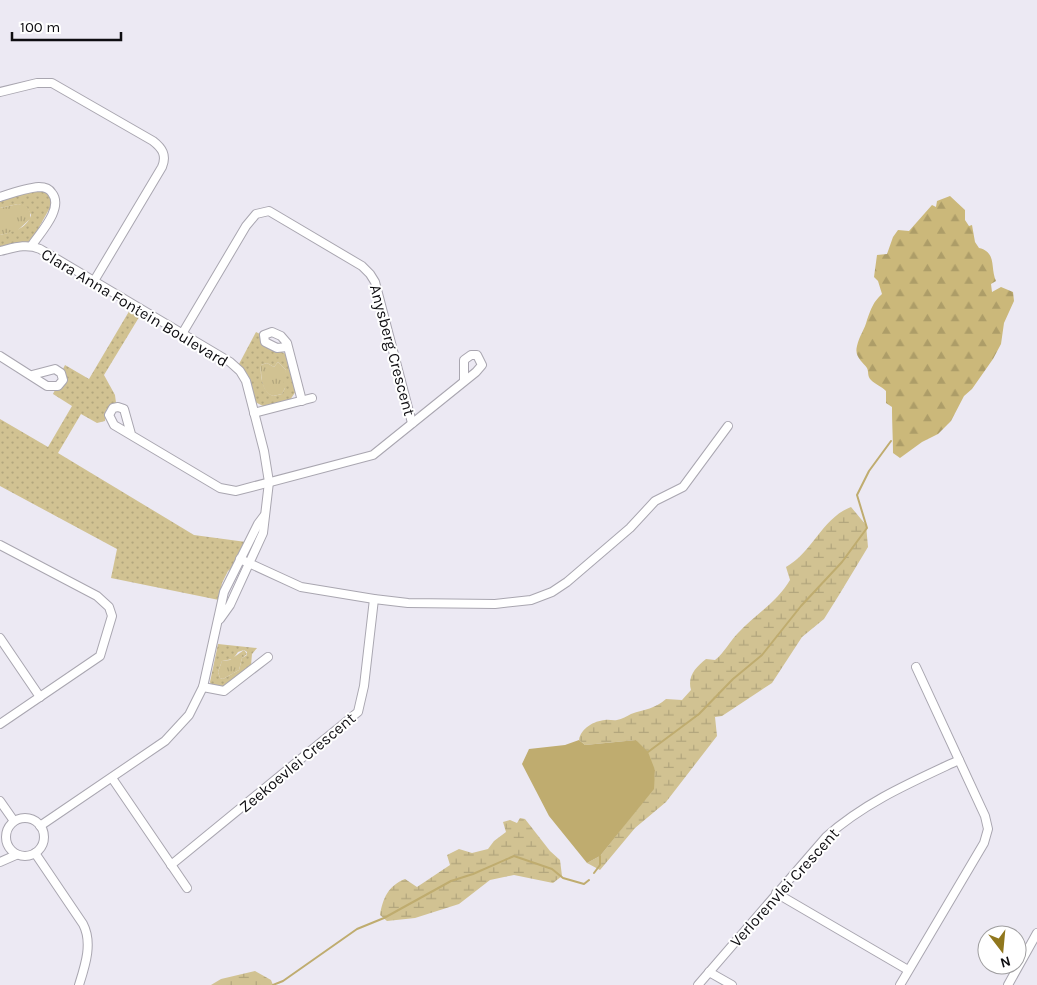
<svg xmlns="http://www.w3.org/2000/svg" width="1037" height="985" font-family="Karla,sans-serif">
<defs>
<pattern id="grass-tufts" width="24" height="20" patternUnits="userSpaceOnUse" patternTransform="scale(1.25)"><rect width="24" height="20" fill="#d1c292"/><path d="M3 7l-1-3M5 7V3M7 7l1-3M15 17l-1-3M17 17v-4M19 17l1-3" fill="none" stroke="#b2a67d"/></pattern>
<pattern id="forest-firs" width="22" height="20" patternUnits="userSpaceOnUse" patternTransform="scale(1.25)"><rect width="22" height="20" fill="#cbb87a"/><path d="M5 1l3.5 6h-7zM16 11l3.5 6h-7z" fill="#ad9d68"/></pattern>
<pattern id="wetland-marsh" width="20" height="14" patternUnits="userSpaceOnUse" patternTransform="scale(1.25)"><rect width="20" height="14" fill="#d1c292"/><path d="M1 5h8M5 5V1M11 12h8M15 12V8" fill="none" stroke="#b2a67d"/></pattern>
<pattern id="park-dots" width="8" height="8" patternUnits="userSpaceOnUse" patternTransform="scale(1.25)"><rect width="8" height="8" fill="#d1c292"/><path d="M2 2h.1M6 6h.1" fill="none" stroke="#b2a67d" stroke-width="1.8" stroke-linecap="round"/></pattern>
</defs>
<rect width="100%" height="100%" fill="#ece9f3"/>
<g fill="url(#grass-tufts)">
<path d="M18,204L27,206L30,212V219L17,231L0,235V208Z"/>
<path d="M278,362L286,370L285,388L282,394L273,396C261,392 261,376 261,365L267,363L274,367Z"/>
<path d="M244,650L247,654L242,658L239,670L223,679L220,678L218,672L222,661L230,660Z"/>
</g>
<path fill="url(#forest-firs)" d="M950,196L965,210V220L969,226L972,225L975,242L979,248C997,252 990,268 996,281L991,284L992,292L1001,287L1013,292L1014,301L1004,323L1001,344L993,359L972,389L964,396L951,421L938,434L922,442L900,458L893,453C893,437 892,424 892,407L886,403V391C881,386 875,384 871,380C867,376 869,372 867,368C863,362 854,357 857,346C859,336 865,329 867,320C871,309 873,302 882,294L878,281L874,277L877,255L887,254L893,237L898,230L909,231L932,205L936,207L937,201Z"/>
<g fill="url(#wetland-marsh)">
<path d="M851,507L866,525L868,547L839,595L824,619L802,637L772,683L722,716L715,717L717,736L666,802L635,828L600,870L587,863L600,856L653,789L655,770L636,740L585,745L579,740C581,728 594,721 605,720C609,719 613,721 617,720C622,719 627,716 631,714C645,709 655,709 666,699L682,700L691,690C687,676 696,667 706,659L715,660C725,652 729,642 738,633C755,615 778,601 790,580L786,567C813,552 822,518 851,507Z"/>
<path d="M520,818L525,819L550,851L560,860L562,876L553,883L514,875L490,880L459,904L415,918L387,921L380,915C383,898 388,886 405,879L417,887L450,865L447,855L459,849L472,853L488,849L494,841L506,832L503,822L510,820L517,823Z"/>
<path d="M255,971L271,980L273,985H211L221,979Z"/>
</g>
<g fill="url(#park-dots)" fill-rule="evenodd">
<path d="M38,190C47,190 50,195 52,204L33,238L28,242L0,247V235C12,232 27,229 31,215L27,207L18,204L0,208V200Z"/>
<path d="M131,308L141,314L104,375L115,395L116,403L106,410L105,421L97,423L81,414L58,453L194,535L246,542L233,567L228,571L222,583L219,600L111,578L117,549L0,486V419L48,447L72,406L53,394L64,372L63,369L65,365L89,379Z"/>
<path d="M256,332L260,334L262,343L286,354L296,391L290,400L265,407L255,402L248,375L239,364ZM278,362L286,370L283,379L285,388L282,394L273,396C262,392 260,375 261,365L267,363L274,367Z"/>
<path d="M218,644L257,648L252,654L251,665L222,688L211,686L210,682ZM244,650L247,652V655L242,658L239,670L223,679L220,678L218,672L222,661L233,659L238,652Z"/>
</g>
<path fill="#bfac6f" d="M579,740L585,745L636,740L648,752L655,770L654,789L600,856L587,863L549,816L522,764L529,749L565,745Z"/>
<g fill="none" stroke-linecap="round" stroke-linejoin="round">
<g stroke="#bfac6f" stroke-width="2">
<path d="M648,752L699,714L733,679L762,655L801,606L842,562L867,528L857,495L869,471L891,441"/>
<path d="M594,873L600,865V856"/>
<path d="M273,985L283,981L357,929L384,918L451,881L473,874L514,856L552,869L563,878L584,884L589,880"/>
</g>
<defs>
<g id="minor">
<path d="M0,92L37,83H52L153,141C162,148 167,155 162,167L94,281"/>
<path d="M0,197C12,193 26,188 39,187C44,187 49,188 52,193C64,208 40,233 32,245"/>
<path d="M0,251C13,248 26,243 40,249L230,362L240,371L246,381L264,451L269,482L263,533L230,605L220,619"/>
<path d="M182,334L246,226L256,214L269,211L362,266L370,274L375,282L412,423"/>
<path d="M287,347L277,348L265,342L264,335L272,332L281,336L287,343L302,401"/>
<path d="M0,356L47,386H58L63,380L61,373L55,369L32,375"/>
<path d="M254,413L312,398"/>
<path d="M131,434L124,409L118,407L113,408L109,415L114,425L220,488L236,491L373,455L476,372L482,365L477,355H471L464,360V381"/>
<path d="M0,545L97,596L109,607L112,616L100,656L0,724"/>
<path d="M240,559L301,587L374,599L408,603L495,604L531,600L552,592L567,582L630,528L655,501L683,487L728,426"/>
<path d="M0,638L40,697"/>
<path d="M203,687L224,691L268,657"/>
<path d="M112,778L187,888"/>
<path d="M0,801L14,821"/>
<circle cx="25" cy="837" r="19"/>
<path d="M40,826L165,741L189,715L203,687L224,592L258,524L264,516"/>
<path d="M35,853L83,924C93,943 85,966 79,985"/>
<path d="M0,862L16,855"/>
<path d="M171,865L358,712L364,686L374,599"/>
<path d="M776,893L908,970"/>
<path d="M709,972L732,985"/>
<path d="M698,985L826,837C865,802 912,782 959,760"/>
<path d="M900,985L984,843L988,829L985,816L916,667"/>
<path d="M1008,985L1037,933"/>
</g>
</defs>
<use href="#minor" stroke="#a9a6b0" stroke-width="10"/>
<use href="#minor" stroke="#fff" stroke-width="8"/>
</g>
<g text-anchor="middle" stroke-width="4" stroke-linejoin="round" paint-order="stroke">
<g font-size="16" fill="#0e0d11" stroke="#fff">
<text transform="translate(135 307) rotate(31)" y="6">Clara Anna Fontein Boulevard</text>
<text transform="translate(393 350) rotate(75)" y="6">Anysberg Crescent</text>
<text transform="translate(297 762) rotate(-40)" y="6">Zeekoevlei Crescent</text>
<text transform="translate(784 887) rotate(-48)" y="6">Verlorenvlei Crescent</text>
</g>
</g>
<g transform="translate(1002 950) rotate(164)"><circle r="24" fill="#ffffff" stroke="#9f9ea0"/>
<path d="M0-4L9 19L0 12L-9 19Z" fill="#90771d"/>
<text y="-8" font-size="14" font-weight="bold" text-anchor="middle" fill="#0e0d11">N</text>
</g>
<path d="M12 32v8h109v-8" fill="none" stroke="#0e0d11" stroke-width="2.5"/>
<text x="20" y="32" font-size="15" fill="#0e0d11" stroke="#ffffff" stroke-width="4" paint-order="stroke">100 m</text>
</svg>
